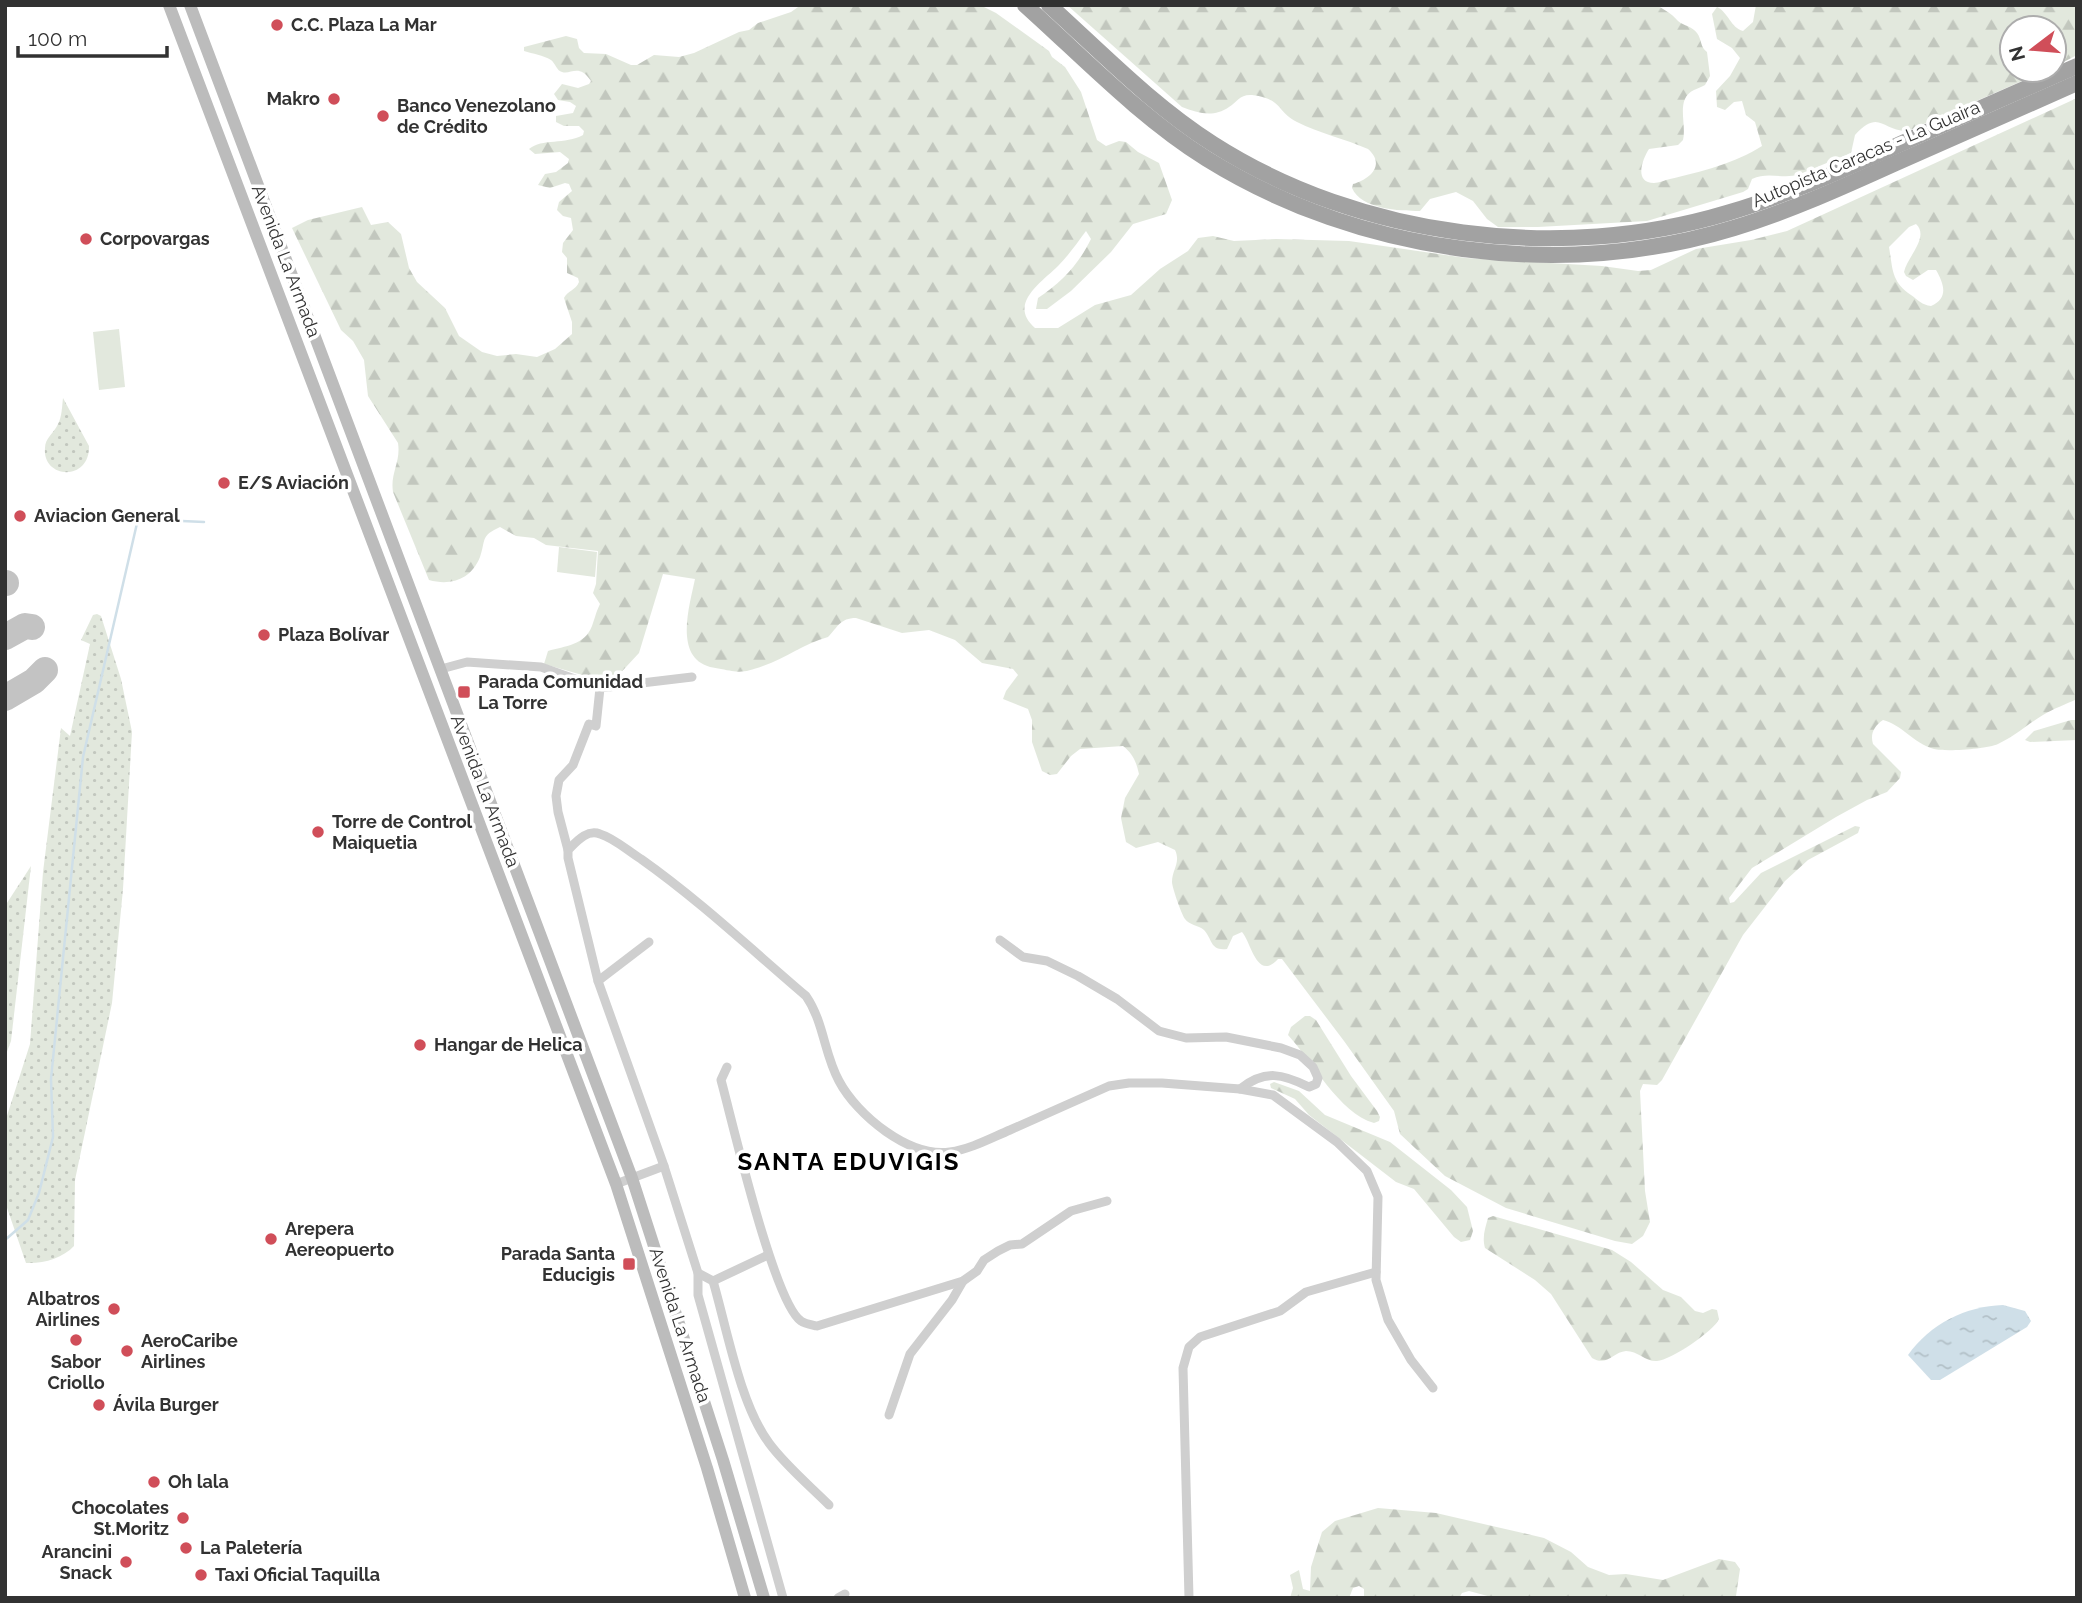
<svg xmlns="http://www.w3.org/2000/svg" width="2082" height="1603" font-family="Raleway,sans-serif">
<defs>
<pattern id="green-dots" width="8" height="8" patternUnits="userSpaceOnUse" patternTransform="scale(1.75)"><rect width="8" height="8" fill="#e2e8dd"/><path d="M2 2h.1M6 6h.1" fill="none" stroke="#c2c7be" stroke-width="1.8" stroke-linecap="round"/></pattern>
<pattern id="forest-firs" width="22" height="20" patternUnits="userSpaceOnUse" patternTransform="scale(1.75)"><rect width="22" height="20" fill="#e2e8dd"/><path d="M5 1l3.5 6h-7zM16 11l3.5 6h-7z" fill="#c2c7be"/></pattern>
<pattern id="water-ripples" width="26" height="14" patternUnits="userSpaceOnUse" patternTransform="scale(1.75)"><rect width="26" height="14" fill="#cfdfe8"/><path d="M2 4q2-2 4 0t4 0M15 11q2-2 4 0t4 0" fill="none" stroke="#b2c0c7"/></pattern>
</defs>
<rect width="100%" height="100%" fill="#fff"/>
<g fill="url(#green-dots)">
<path d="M63,398L89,446C90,482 42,479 45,448C45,438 54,433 58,424C62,417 62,406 63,398Z"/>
<path d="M97,614L101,616L121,679L132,732L123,889L112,1003L75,1180L74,1246C63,1258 43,1264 26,1263L5,1202V1122L30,1044L43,872L61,728L70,736L90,644L81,640L93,615Z"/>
<path d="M31,866L11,1041L5,1057V906Z"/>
</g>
<g fill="url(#forest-firs)" fill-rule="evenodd">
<path d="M801,5H980L996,13L1049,51L1052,57L1065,67L1081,92L1097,140L1106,146L1119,141L1126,142L1138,152L1159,163L1172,200L1166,214L1133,224L1111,252L1071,291L1047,309H1036L1038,298C1062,282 1078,265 1091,239L1086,231C1077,243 1069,255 1058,266C1042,282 1007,304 1035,328H1058L1095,305L1131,295L1160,269L1188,251L1198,238L1213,236L1234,241L1276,239L1349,241L1466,258L1602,266L1638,271L1651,270L1696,249L1751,240L1787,231L2077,98V699C2066,704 2053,709 2043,715C2028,724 2014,737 1998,744C1987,749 1946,752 1934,749C1913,743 1901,724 1883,720C1874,726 1870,734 1873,744L1901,772L1900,778L1887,792L1867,800L1836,817L1752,868L1729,898L1730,903L1734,902L1761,873L1855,826L1860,827L1858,833L1808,860L1785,881L1743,935L1662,1080L1657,1085L1643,1084L1640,1091L1645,1191L1650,1222L1643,1236L1632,1244L1615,1241L1506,1208L1445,1176L1400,1134L1394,1111L1344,1041L1282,959H1278C1257,982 1251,942 1242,932L1233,936L1227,949C1210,951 1213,940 1204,930C1198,925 1189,925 1185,919C1181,913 1172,887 1172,882C1172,869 1181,863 1175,850L1158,842L1136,848L1126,842L1121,818L1125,798L1139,774C1136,761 1133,754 1123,746L1080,749L1071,756L1057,774L1050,775L1042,771L1032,742V720L1028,709L1003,699L1006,691L1018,675L1013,669L982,663L955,640L929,630L902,633L856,618C840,618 838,627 828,637C805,643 786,658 763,666C743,673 741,673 721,669C717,668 714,668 710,667C673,657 690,604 695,579L663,574L639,653L613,681H603L544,664L548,651C565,646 585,645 592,626C595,618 596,612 600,604L593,593L596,584L598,551L546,545L534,538L516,536L500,527C480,536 486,540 480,557C471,580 450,586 429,580L393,492C390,473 401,462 398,443L368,396L364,360L353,341L341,330L292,228L308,220L362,207L371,225L388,222L401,234L409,268L417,282L445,308L459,336L482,352L497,356L516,354L537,357L555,349L572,334V322L564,298C567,291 576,290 579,282L578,278L567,273V258L562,252L563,243L573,230L571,218L563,216L557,210L559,202L572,191L569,184L565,183L550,188L538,185L545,174L556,172L568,163L569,159L560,152L535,154L529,149C542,138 565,145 583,135L584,131L579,126H564L556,122V116L573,113L576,106L570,102L558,100L554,94L562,84L578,88L589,84L591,81C579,63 571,75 562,72C557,71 555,63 551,60C543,55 533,54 524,51V47L566,36L577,39L579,48L584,53L606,54L631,65H637L654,55L679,57L694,53L739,32L749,30L758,23L791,12ZM1916,224C1930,237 1907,257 1904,272L1906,276L1913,280L1928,270H1936C1944,284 1949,298 1931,306C1922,305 1918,300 1911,295C1891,281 1893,270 1889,247L1909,227Z"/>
<path d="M1067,5H1656C1665,10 1671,13 1678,21C1684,26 1692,26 1697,33C1702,40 1700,47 1707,52L1710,76L1705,85C1702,87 1698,88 1694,90C1675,99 1687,124 1683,140L1678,145L1649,149C1643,158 1633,183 1654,183C1659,183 1665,180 1670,179C1700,172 1736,163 1762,146L1755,122L1746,115L1742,101L1734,102L1725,110L1717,107L1716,91L1730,76L1740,58L1732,48L1717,39L1712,14L1717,7C1728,12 1731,28 1743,31L1753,22L1756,5H2077V55L2054,67V28H2012V70H2047L1908,131C1882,132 1880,108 1855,135L1851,153L1800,174C1783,180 1769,171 1752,179L1748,189L1743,192L1647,221L1538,227H1498L1487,219L1473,201L1456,192L1430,199L1420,211C1399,211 1361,209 1352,188L1353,184C1370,179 1386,165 1368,149C1345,139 1319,133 1297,122C1276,111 1283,99 1252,95C1240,94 1237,102 1229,107C1213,118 1198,113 1182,107Z"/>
<path d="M2071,720H2077V740L2030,742L2025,740L2034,731Z"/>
<path d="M1305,1016H1310L1316,1020L1351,1076L1377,1111L1380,1117L1379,1121L1374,1123C1339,1113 1312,1061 1288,1035L1291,1027Z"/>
<path d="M1274,1082L1299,1091L1325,1115L1390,1142L1451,1190L1467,1207L1473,1231L1470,1240L1461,1242L1454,1237L1414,1189L1396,1182L1309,1115L1295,1099L1271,1088L1270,1084Z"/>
<path d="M1493,1216L1612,1250L1631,1262L1663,1290L1681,1297L1695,1311L1703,1313L1712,1309L1717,1310L1719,1319C1714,1331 1671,1360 1657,1361C1646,1362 1638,1351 1626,1351C1613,1352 1607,1367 1592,1358L1551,1294L1535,1280L1485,1248C1482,1237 1485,1229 1488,1218Z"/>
<path d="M1378,1508L1436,1513L1544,1538L1571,1552L1588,1567L1609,1575L1626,1574L1663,1580L1719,1559L1735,1562L1740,1569L1736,1596L1495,1598L1469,1591L1462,1593L1459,1598H1364V1589L1359,1586L1353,1588L1349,1598H1290L1293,1588L1290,1575L1299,1570L1303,1589L1310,1591L1311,1567L1322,1532L1335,1521Z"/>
</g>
<g fill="#e2e8dd">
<path d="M119,329L125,387L99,390L93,332Z"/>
<path d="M559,547L597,552L595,577L557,572Z"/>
</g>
<path fill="url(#water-ripples)" d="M2003,1305L2025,1311L2031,1321L2027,1327L1940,1380H1931L1908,1355C1930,1324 1966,1306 2003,1305Z"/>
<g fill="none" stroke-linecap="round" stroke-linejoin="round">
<path stroke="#cfdfe8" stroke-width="2.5" d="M5,1240L28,1220L39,1193L53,1137L51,1079L83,757L138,519L204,522"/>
<g stroke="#c3c3c3" stroke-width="26">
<path d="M5,583H6"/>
<path d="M5,637L25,626L32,627"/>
<path d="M5,698L34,681L45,670"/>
</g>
<g stroke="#cfcfcf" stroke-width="9">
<path d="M441,669L467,662L541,667L600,688L692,677"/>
<path d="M568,850L558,812L556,796L559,780L573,765L589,724L596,726L600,688"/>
<path d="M1000,940L1023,957L1047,961L1078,976L1117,999L1159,1031L1186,1038L1226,1037L1281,1048L1300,1055L1313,1067L1318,1078L1316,1084L1309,1087C1283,1074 1265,1069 1240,1089"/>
<path d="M598,981L649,942"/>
<path d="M727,1067L721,1080C732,1120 774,1303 801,1321C805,1324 813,1325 817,1326L963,1281L977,1271L984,1260L998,1251L1010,1245L1022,1244L1071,1211L1107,1201"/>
<path d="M616,1184L664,1166"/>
<path d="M698,1273L713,1281L768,1255"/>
<path d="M713,1281C727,1329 740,1404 769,1443C785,1465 809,1485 829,1505"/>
<path d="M889,1415L910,1354L952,1300L963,1281"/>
<path d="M783,1598L698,1295V1273L664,1166L598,981L568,858V850C577,841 587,829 600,834C614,838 628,851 641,859C699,900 752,950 806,996C824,1022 824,1054 839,1081C857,1115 909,1158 950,1152C971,1149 991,1138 1010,1130C1043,1115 1076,1101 1109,1086L1129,1083H1162L1240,1089L1273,1095L1337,1142L1367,1171L1378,1197L1376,1280L1388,1320L1411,1360L1433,1388"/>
<path d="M838,1598L845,1594"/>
<path d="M1189,1598L1183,1368L1189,1347L1200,1337L1280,1311L1306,1292L1376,1272"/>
</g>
<g stroke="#bcbcbc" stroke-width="12">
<path d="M169,5L616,1184L707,1468L745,1598"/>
<path d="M190,5L632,1178L723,1460L764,1598"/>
</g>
<g stroke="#a2a2a2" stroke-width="16">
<path d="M1025,5C1084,58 1140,117 1207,159C1360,254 1561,281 1734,228C1790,211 1843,187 1896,163C1956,137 2016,110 2077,83"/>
<path d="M1049,5C1102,53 1153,106 1213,144C1360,238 1561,263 1727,213C1782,197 1833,174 1885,151C1949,122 2013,94 2077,66"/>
</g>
</g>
<g fill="#d04e59" stroke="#fff" stroke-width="2.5">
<circle cx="277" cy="25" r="7"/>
<circle cx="334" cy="99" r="7"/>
<circle cx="383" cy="116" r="7"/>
<circle cx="86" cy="239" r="7"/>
<circle cx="224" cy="483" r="7"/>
<circle cx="20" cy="516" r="7"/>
<circle cx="264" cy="635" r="7"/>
<rect x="457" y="685" width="14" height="14" rx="3.5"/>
<circle cx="318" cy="832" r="7"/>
<circle cx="420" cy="1045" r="7"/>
<circle cx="271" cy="1239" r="7"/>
<rect x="622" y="1257" width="14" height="14" rx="3.5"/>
<circle cx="114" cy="1309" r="7"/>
<circle cx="76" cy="1340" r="7"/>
<circle cx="127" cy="1351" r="7"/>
<circle cx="99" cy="1405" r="7"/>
<circle cx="154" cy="1482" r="7"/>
<circle cx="183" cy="1518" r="7"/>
<circle cx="186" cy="1548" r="7"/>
<circle cx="126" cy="1562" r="7"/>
<circle cx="201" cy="1575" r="7"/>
</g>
<g text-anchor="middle" stroke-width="7" stroke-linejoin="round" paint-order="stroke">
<g font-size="18" font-weight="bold" fill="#323232" stroke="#fff" text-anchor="start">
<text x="291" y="31">C.C. Plaza La Mar</text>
<text x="320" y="105" text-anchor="end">Makro</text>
<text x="397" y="112">Banco Venezolano<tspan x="397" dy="21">de Crédito</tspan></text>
<text x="100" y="245">Corpovargas</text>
<text x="238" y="489">E/S Aviación</text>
<text x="34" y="522">Aviacion General</text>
<text x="278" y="641">Plaza Bolívar</text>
<text x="478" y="688">Parada Comunidad<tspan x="478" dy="21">La Torre</tspan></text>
<text x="332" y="828">Torre de Control<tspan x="332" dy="21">Maiquetia</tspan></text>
<text x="434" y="1051">Hangar de Helica</text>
<text x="285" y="1235">Arepera<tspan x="285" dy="21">Aereopuerto</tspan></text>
<text x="615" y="1260" text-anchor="end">Parada Santa<tspan x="615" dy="21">Educigis</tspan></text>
<text x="100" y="1305" text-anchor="end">Albatros<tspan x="100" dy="21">Airlines</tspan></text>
<text x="141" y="1347">AeroCaribe<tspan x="141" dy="21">Airlines</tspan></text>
<text x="76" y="1368" text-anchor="middle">Sabor<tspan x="76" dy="21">Criollo</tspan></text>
<text x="113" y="1411">Ávila Burger</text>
<text x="168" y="1488">Oh lala</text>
<text x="169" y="1514" text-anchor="end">Chocolates<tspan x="169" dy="21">St.Moritz</tspan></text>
<text x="200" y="1554">La Paletería</text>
<text x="112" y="1558" text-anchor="end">Arancini<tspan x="112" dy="21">Snack</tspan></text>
<text x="215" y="1581">Taxi Oficial Taquilla</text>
</g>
<g font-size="18" fill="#323232" stroke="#fff">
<text transform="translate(1866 154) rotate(-23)" y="6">Autopista Caracas - La Guaira</text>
<text transform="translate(286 261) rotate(69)" y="6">Avenida La Armada</text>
<text transform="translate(485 791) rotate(69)" y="6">Avenida La Armada</text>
<text transform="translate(680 1325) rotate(72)" y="6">Avenida La Armada</text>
</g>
<g font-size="24" font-weight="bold" letter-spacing="2" fill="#000" stroke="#fff">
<text x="849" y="1170">SANTA EDUVIGIS</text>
</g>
</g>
<rect width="2082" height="1603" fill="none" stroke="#323232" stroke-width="14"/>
<g transform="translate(2033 49) rotate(254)"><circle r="33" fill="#ffffff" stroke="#adadad" stroke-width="2"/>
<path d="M0-5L12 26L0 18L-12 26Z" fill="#d04e59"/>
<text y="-10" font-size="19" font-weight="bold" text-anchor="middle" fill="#323232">N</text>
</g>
<path d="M18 46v10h149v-10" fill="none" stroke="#323232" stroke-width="3.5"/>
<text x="28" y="46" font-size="21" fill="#323232" stroke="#ffffff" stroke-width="5" paint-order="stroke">100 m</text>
</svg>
